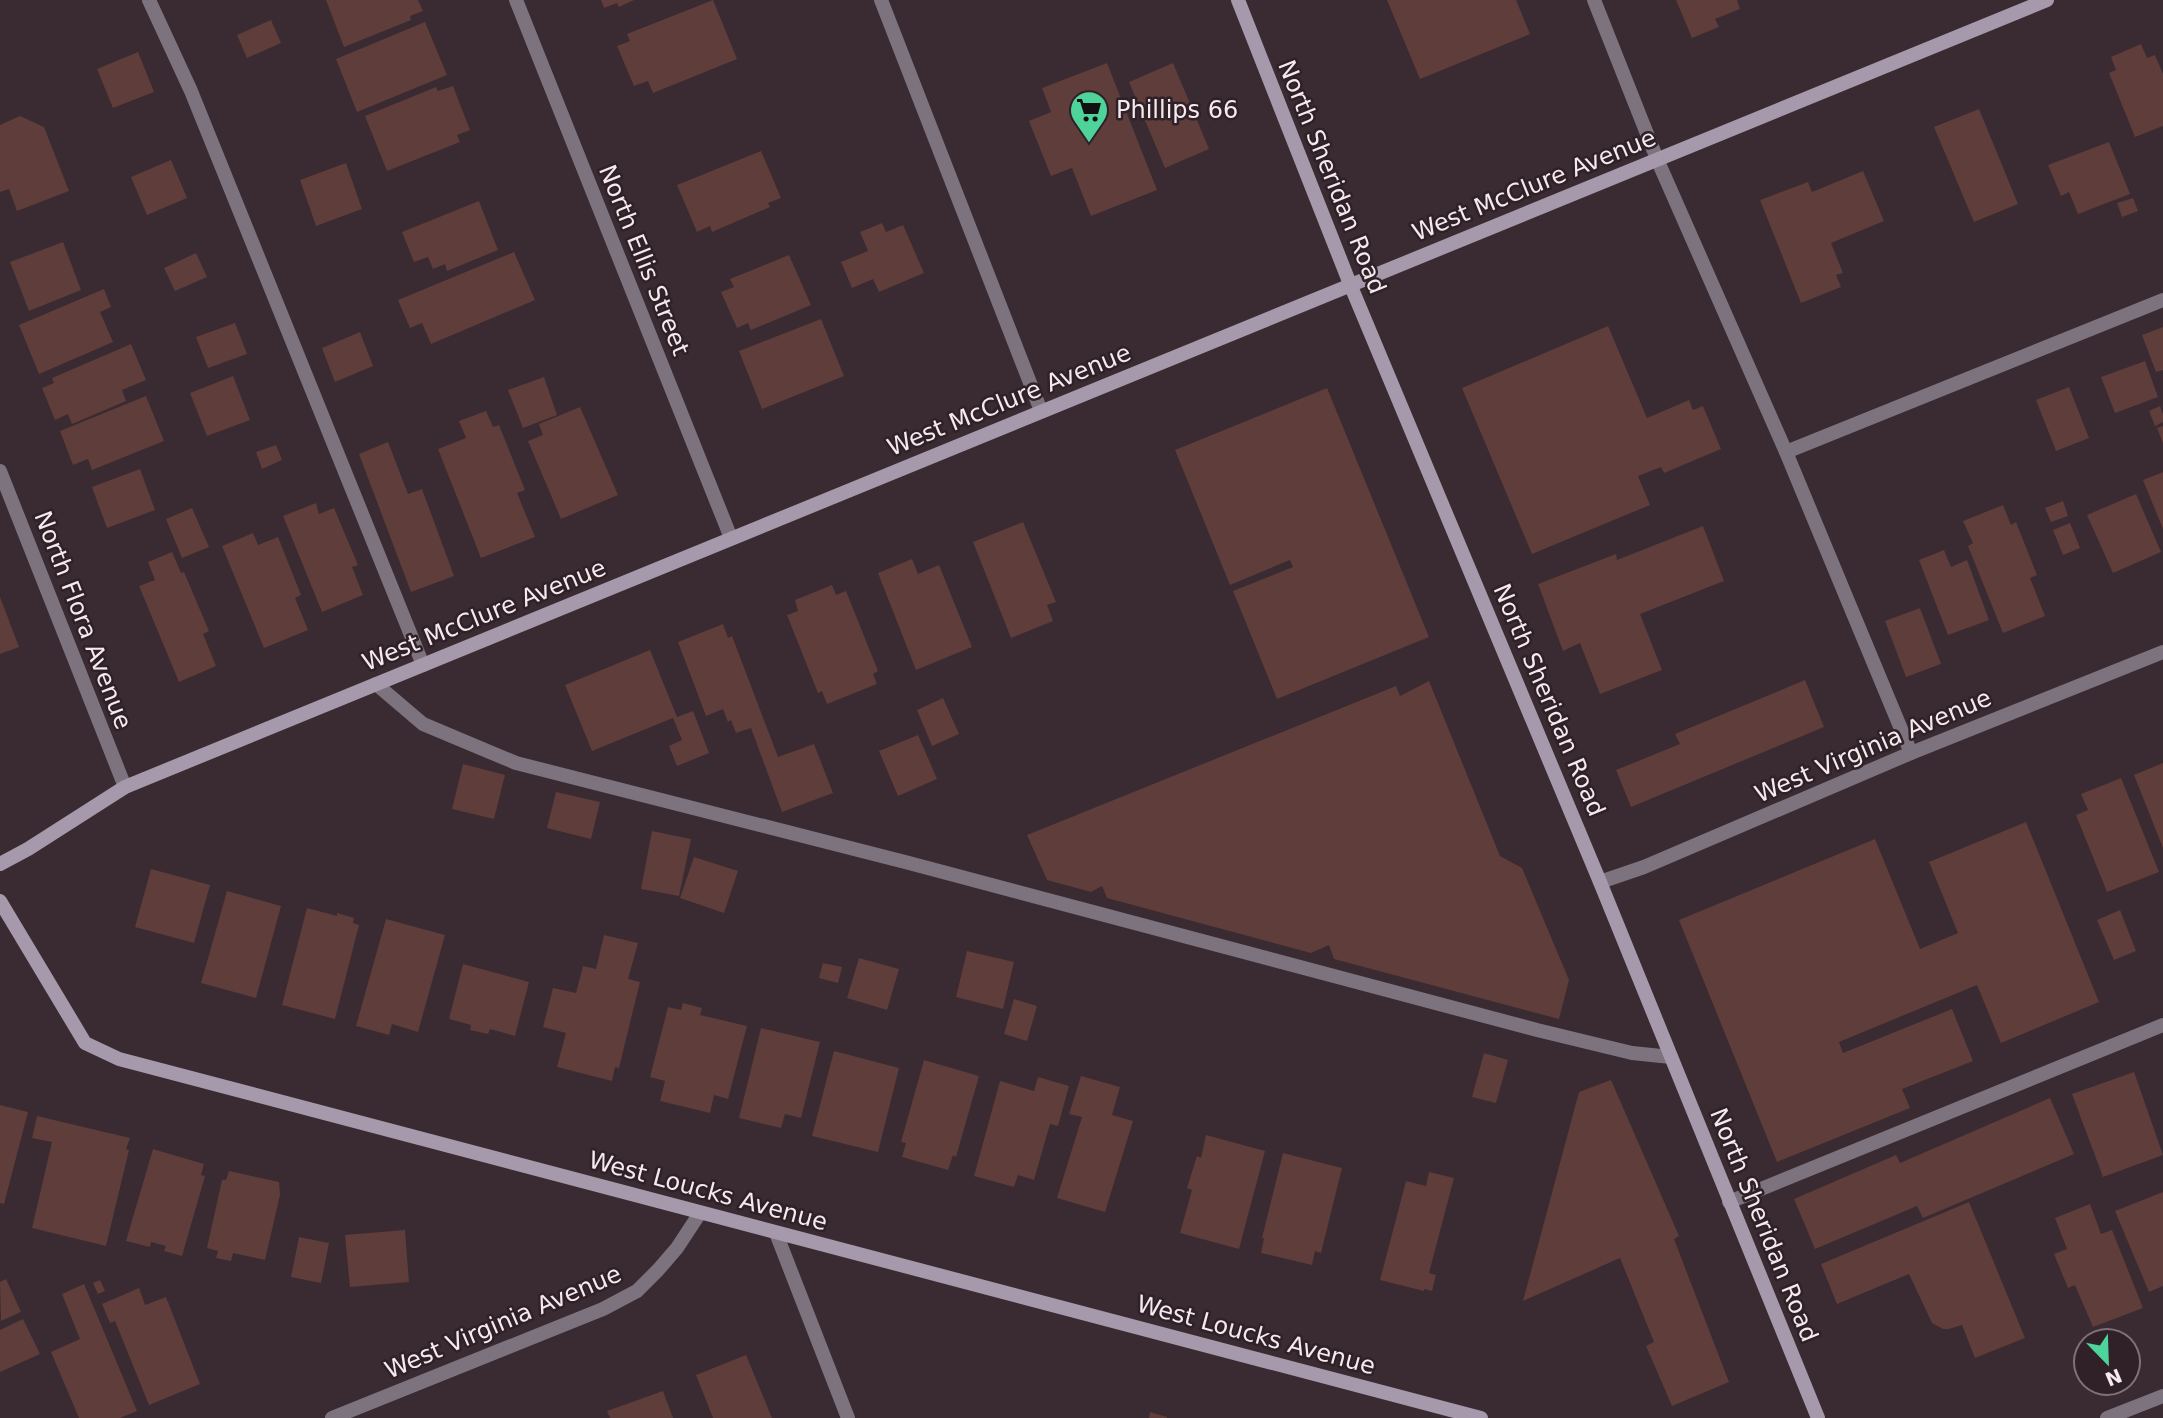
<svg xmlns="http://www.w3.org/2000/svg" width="2163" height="1418" font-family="'DejaVu Sans',sans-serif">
<rect width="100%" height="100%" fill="#392b31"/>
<g fill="#5e3d3a">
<path d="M326,0H418L423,11L410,16L411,20L344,47Z"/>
<path d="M601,0H634L619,7L617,3L604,8Z"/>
<path d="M713,0L737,59L653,93L648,81L634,86L617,46L630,41L627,34Z"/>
<path d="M1387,0H1516L1530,34L1420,79Z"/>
<path d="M1676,0H1737L1740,9L1715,19L1719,27L1692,38Z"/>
<path d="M271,20L281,43L247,58L237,35Z"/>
<path d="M425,22L447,75L357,112L336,59Z"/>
<path d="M2141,44L2147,58L2155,55L2163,74V126L2135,137L2109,73L2116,70L2111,57Z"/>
<path d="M138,52L154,92L113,108L97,69Z"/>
<path d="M1107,63L1157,190L1091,216L1072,168L1051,176L1029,121L1051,112L1042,88Z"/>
<path d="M1173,63L1209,149L1165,168L1129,82Z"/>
<path d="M453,86L470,130L457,135L460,142L387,171L365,116L436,87L438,91Z"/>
<path d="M1979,109L2018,204L1974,222L1934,127Z"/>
<path d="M20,116L44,127L69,191L17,211L9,189L0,192V125Z"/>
<path d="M2109,142L2130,194L2078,214L2069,192L2061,196L2048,165Z"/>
<path d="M761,151L781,198L768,203L770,207L712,232L710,226L697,232L677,185Z"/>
<path d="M171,160L187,198L147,215L131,177Z"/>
<path d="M346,163L362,209L316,226L300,180Z"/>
<path d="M1863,171L1884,221L1831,243L1843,273L1836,275L1841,287L1801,303L1760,200L1808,182L1812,192Z"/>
<path d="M2133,198L2138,211L2122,217L2117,203Z"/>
<path d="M479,201L498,250L447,271L445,264L433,269L428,257L414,262L402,232Z"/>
<path d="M882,223L886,232L903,225L924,273L879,292L873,279L852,288L841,262L868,251L860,232Z"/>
<path d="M63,242L81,290L29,311L10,262Z"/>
<path d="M514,252L535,300L431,344L422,323L410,328L398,300Z"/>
<path d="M196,253L207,277L175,291L164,268Z"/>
<path d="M789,255L811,305L751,330L748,323L737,328L721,292L734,287L730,279Z"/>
<path d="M104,289L111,307L100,312L113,342L39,374L19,325Z"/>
<path d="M821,319L844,376L762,409L739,351Z"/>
<path d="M235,323L247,354L208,368L196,337Z"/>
<path d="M1608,326L1647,418L1689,400L1693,410L1703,406L1721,449L1664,473L1661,467L1638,476L1650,505L1532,554L1462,388Z"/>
<path d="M2163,327V370L2156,372L2142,335Z"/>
<path d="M360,332L373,366L335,382L322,348Z"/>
<path d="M131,344L146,380L122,390L126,401L72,424L68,414L55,420L42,388L54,383L52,378Z"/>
<path d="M2145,361L2158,397L2115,413L2101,377Z"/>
<path d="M233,376L250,420L207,436L190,393Z"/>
<path d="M544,377L557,415L523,428L508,390Z"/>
<path d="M2069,387L2089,438L2056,451L2036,400Z"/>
<path d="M1327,388L1429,637L1277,699L1233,591L1293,567L1290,560L1230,585L1175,450Z"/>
<path d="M146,396L164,441L92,470L88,459L73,465L60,431Z"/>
<path d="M2160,406L2163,414V422L2155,426L2149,411Z"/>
<path d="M580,407L618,495L561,519L528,441L543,435L539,424Z"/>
<path d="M486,411L493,427L499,425L525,490L517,493L535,537L481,558L438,449L466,438L459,421Z"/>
<path d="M2163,426V443L2157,428Z"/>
<path d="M388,442L408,494L422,489L454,576L411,592L359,454Z"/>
<path d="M276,445L282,460L262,469L256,452Z"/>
<path d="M140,469L155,510L107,528L92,487Z"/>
<path d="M2163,472V529L2143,480Z"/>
<path d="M2136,494L2161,552L2113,573L2087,515Z"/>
<path d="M2063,501L2068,516L2051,522L2045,508Z"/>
<path d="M316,503L319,514L334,508L358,565L352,567L363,595L322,612L283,516Z"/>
<path d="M2003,505L2011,525L2016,522L2037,575L2030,578L2045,616L2003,633L1968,546L1973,543L1963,521Z"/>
<path d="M192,508L209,547L182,558L166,519Z"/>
<path d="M1023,522L1056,602L1047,605L1053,621L1011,638L973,542Z"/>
<path d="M2070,523L2080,548L2063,555L2053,530Z"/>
<path d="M1703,526L1724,581L1640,614L1662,670L1600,694L1580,643L1563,651L1538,584L1616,554L1617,560Z"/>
<path d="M253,533L258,545L278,537L301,595L295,598L308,630L264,648L222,546Z"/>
<path d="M1944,550L1951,567L1967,560L1989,620L1948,635L1919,560Z"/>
<path d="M172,552L181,573L184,572L209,631L203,634L216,666L179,682L139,586L155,580L148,562Z"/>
<path d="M912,559L918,574L939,565L972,647L916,670L878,573Z"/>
<path d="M832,585L836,595L846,591L878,671L873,674L877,684L827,704L822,691L818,693L787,615L798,611L795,600Z"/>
<path d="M0,597L19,647L0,654Z"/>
<path d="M1920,608L1941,664L1906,677L1885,621Z"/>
<path d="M723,624L728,638L732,636L778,757L814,744L833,793L782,812L751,728L736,733L731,720L728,722L723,709L706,716L678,642Z"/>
<path d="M650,650L677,717L693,711L709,753L677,766L669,746L682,740L673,718L592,751L565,685Z"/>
<path d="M1805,680L1824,727L1631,807L1616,770L1680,744L1675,734Z"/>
<path d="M1429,681L1500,856L1522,868L1569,980L1559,1019L1334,959L1329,945L1311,953L1107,898L1102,886L1091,892L1047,880L1027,835L1396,686L1400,696Z"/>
<path d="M943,698L959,734L932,746L917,710Z"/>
<path d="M918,735L937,779L898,796L879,751Z"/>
<path d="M2163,763V848L2134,775Z"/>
<path d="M463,764L505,775L494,819L452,809Z"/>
<path d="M2121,778L2159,872L2107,892L2076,815L2088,810L2081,794Z"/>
<path d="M556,792L600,802L591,839L547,828Z"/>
<path d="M2026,822L2099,1002L2001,1043L1977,985L1839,1042L1843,1053L1952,1009L1973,1061L1902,1089L1910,1108L1777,1162L1679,920L1875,839L1920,949L1958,933L1929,862Z"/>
<path d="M652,831L691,839L679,896L641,889Z"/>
<path d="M694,857L738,871L724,913L680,898Z"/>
<path d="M151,869L210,885L194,943L135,927Z"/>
<path d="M227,891L281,906L256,998L201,983Z"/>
<path d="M307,908L337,916V913L354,918L353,923L359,925L335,1019L282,1005Z"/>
<path d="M2120,910L2136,951L2114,960L2097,920Z"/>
<path d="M386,919L445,935L418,1032L392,1024L389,1035L356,1026Z"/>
<path d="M604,935L638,943L628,979L640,982L619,1068L615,1067L612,1081L557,1067L566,1033L543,1027L553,988L576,993L583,966L596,969Z"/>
<path d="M967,951L1014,962L1003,1009L956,997Z"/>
<path d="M859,958L899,969L887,1010L847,998Z"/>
<path d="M823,963L842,967L838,983L819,978Z"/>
<path d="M463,964L529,982L515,1036L490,1029L488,1034L470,1030L471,1025L449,1019Z"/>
<path d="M1014,999L1037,1006L1027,1041L1004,1034Z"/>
<path d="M683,1003L702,1008L700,1015L747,1026L728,1099L714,1095L710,1113L660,1101L665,1081L650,1077L668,1007L681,1010Z"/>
<path d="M761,1028L820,1042L801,1118L785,1114L781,1128L739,1118Z"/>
<path d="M834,1051L899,1068L878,1152L812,1136Z"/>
<path d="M1484,1053L1508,1060L1496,1103L1472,1097Z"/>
<path d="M924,1060L979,1076L956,1157L953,1155L948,1170L902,1157L906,1143L901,1142Z"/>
<path d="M2134,1072L2163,1155L2103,1177L2072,1094Z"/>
<path d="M1081,1076L1120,1087L1112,1115L1133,1121L1105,1212L1057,1198L1082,1117L1069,1114Z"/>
<path d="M1038,1077L1069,1086L1058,1126L1050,1124L1034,1180L1018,1175L1014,1187L974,1176L1000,1081L1034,1091Z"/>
<path d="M1611,1080L1679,1236L1674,1239L1729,1382L1672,1406L1646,1346L1654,1342L1620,1258L1523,1301L1579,1092Z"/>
<path d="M2050,1098L2074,1154L1923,1218L1917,1206L1815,1249L1794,1199L1896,1155L1900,1163Z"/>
<path d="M0,1105L28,1112L4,1204L0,1203Z"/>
<path d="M37,1116L130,1138L126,1149L129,1150L106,1246L32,1228L52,1142L32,1138Z"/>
<path d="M1206,1135L1265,1151L1239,1249L1180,1233L1192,1190L1187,1188L1197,1156L1201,1158Z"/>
<path d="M153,1149L204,1164L201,1175L205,1176L182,1256L164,1251L166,1246L151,1242L150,1247L126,1241Z"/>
<path d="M1283,1153L1342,1168L1321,1253L1315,1251L1312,1265L1261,1253L1264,1238H1262Z"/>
<path d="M229,1171L279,1182L280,1195L265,1260L233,1253L231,1261L216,1258L218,1251L207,1248L222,1180H226Z"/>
<path d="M1429,1172L1454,1178L1429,1273L1436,1275L1432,1291L1424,1289V1291L1380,1280L1406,1181L1426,1186Z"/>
<path d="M2163,1192V1286L2149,1292L2115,1211Z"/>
<path d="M1969,1202L2025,1338L1975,1358L1962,1325L1949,1329H1943L1932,1323L1909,1274L1837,1304L1821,1264Z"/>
<path d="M2090,1204L2101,1234L2112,1230L2143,1308L2093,1327L2075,1285L2068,1288L2054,1254L2067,1249L2055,1218Z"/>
<path d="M405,1230L409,1282L350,1287L345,1235Z"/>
<path d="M299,1237L329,1243L321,1283L291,1277Z"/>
<path d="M6,1279L21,1312L1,1321L0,1282Z"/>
<path d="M100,1280L105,1291L98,1294L93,1283Z"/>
<path d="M84,1284L137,1411L120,1418H79L51,1352L80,1339L62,1294Z"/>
<path d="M139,1288L145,1305L166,1297L200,1384L149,1405L115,1321L110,1323L102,1304Z"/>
<path d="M23,1319L40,1354L0,1372V1330Z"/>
<path d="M746,1355L772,1418H713L696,1375Z"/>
<path d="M663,1391L673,1418H610L607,1411Z"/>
<path d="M1150,1412L1167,1417V1418H1149Z"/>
</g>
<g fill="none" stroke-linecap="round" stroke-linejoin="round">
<g stroke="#7c737f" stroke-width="14">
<path d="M149,0L191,91L423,665"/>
<path d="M881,0L1041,411"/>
<path d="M1594,0L1657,159L1786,452L1911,753"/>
<path d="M1786,452L2163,300"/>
<path d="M376,684L423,724L516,763L909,863L1537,1030L1632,1053L1671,1057"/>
<path d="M1729,1202L2163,1025"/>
</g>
<g stroke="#7c737f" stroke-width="14">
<path d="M516,0L731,538"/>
<path d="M0,471L125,787"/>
<path d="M1600,882L1644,867L1911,753L2163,652"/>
<path d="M776,1233L848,1418"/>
<path d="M332,1418L603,1309L637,1291L658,1270L677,1248L700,1213"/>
<path d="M2107,1418L2163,1396"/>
</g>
<g stroke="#a799ac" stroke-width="14">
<path d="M1238,0L1350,284L1600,882L1818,1418"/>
<path d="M0,864L28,849L125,787L2047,0"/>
<path d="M0,901L85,1043L119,1059L1481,1418"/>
</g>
</g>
<defs>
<symbol id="supermarket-pin" viewBox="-11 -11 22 30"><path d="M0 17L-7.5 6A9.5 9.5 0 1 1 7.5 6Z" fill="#4ed39a" stroke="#2f2127"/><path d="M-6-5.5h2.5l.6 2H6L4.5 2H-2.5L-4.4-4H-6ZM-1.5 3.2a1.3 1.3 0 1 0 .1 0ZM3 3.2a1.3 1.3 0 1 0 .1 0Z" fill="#111"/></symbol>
</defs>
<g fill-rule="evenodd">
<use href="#supermarket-pin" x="1067" y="88" width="44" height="60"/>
</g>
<g text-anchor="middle" stroke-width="5" stroke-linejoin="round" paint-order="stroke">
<g font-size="24" fill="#f5ebef" stroke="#2f2127" text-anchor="start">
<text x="1116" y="118">Phillips 66</text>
</g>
<g font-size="24" fill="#f5ebef" stroke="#2f2127">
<text transform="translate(1332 177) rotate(68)" y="8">North Sheridan Road</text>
<text transform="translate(1534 185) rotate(-22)" y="8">West McClure Avenue</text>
<text transform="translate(644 260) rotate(68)" y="8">North Ellis Street</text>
<text transform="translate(1009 400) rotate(-22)" y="8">West McClure Avenue</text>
<text transform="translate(484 615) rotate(-22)" y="8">West McClure Avenue</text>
<text transform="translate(83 620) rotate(69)" y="8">North Flora Avenue</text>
<text transform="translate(1549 700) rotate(67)" y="8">North Sheridan Road</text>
<text transform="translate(1873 746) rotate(-23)" y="8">West Virginia Avenue</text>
<text transform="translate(708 1191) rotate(15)" y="8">West Loucks Avenue</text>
<text transform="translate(1764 1225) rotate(68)" y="8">North Sheridan Road</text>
<text transform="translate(503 1322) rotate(-23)" y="8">West Virginia Avenue</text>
<text transform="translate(1256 1335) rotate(15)" y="8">West Loucks Avenue</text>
</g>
</g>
<g transform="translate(2107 1362) rotate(157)"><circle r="33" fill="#2f2127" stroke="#7e7277" stroke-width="2"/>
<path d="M0-5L12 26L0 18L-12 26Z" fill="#4ed39a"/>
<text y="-10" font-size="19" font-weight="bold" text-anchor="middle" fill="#f5ebef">N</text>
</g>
</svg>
